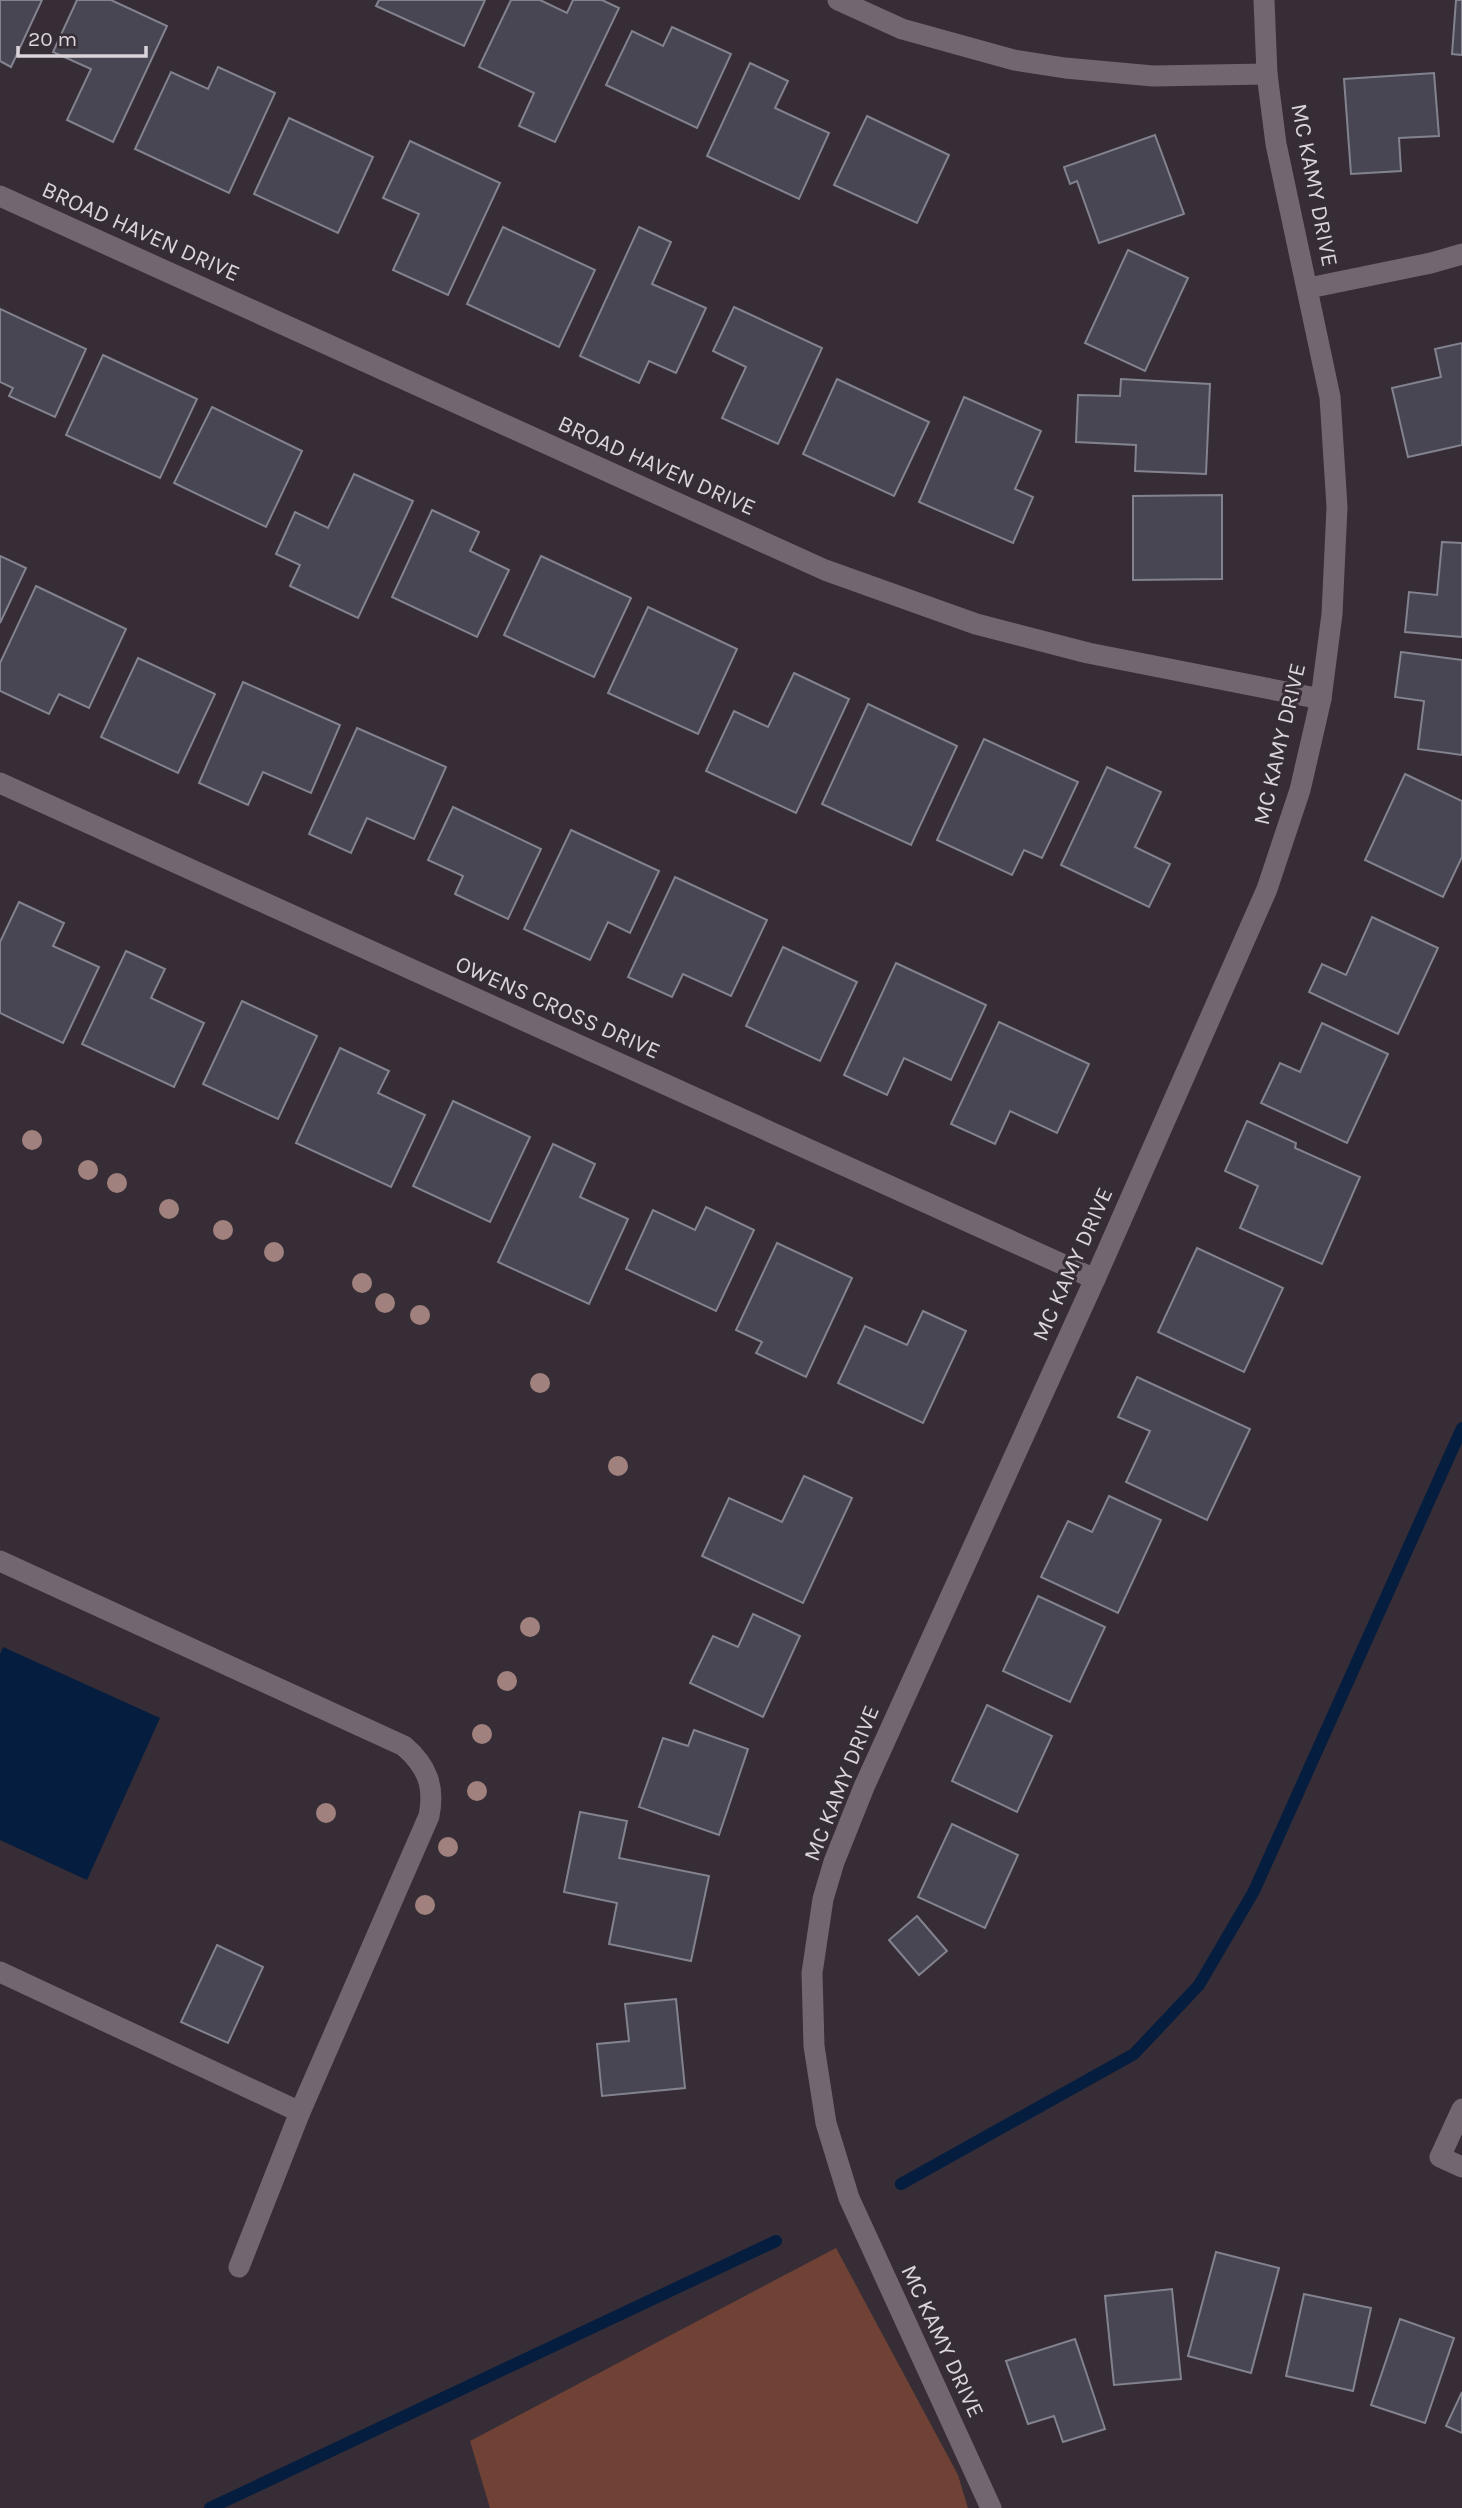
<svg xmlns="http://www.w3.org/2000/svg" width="1462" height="2508" font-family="Karla,sans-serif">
<rect width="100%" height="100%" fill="#362d36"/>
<path fill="#704236" d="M836,2248L958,2475L968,2508H490L470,2441Z"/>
<path fill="#051d3f" d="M3,1647L160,1718L87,1880L0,1840V1654Z"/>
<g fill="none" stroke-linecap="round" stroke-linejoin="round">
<g stroke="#051d3f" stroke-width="12">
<path d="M901,2184L1134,2054L1199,1985L1254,1891L1462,1428"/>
<path d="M210,2508L776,2241"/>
</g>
</g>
<g fill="#484653" stroke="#83828f" stroke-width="2">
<path d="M0,0H42L11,67L0,61Z"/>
<path d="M77,0H111L167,26L113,142L67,120L91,69L53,52Z"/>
<path d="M379,0H485L464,46L376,6Z"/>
<path d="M511,0H540L567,13L573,0H602L619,8L555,142L519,126L534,93L479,67Z"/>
<path d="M1456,0H1462V55L1452,54Z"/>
<path d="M672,27L731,54L697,128L606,85L632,31L663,46Z"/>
<path d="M750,63L788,81L775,108L829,133L799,199L707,156Z"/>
<path d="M218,67L275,93L229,193L135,149L171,72L208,89Z"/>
<path d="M1434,73L1439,136L1399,138L1401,171L1351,174L1344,79Z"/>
<path d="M867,116L949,155L917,223L834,185Z"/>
<path d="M289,118L373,157L338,233L254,194Z"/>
<path d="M1155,135L1184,214L1099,243L1077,181L1070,184L1064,167Z"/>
<path d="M410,141L500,183L448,295L393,270L419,214L383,198Z"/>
<path d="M503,227L595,270L559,347L467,304Z"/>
<path d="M639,227L671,242L652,284L706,308L676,373L649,361L639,383L580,356Z"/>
<path d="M1128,250L1188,278L1145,371L1085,343Z"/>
<path d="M734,307L822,348L778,444L722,418L746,367L713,351Z"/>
<path d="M0,309L86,349L55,417L9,396L13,388L0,382Z"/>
<path d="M1462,343V445L1408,457L1392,388L1441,377L1435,349Z"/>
<path d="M103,355L197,399L160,478L66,435Z"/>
<path d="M837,379L929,422L894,496L803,454Z"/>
<path d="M1121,379L1210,384L1206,474L1135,471L1136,445L1076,442L1078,395L1120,396Z"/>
<path d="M964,397L1041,431L1015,489L1033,497L1013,543L919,502Z"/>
<path d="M212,407L302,451L266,527L174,483Z"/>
<path d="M354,474L413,501L358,618L290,586L300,565L276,554L295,512L328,528Z"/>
<path d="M1222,495V579L1133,580V496Z"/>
<path d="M432,510L479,532L470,551L509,570L477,637L392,597Z"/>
<path d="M1442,542L1462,543V637L1405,632L1409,592L1437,595Z"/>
<path d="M0,556L26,568L0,623Z"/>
<path d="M541,556L631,598L594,677L504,635Z"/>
<path d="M36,586L126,629L89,708L59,694L49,714L0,691V663Z"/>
<path d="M648,607L737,649L698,734L608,693Z"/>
<path d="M1401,652L1462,660V755L1418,749L1424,701L1395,697Z"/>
<path d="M138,658L215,694L178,773L101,737Z"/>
<path d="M794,673L849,699L796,813L706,771L734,711L768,727Z"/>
<path d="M243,682L340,725L311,793L263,772L248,805L199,783Z"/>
<path d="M868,704L957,746L911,845L822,804Z"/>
<path d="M357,728L446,767L414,839L367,818L351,853L309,834Z"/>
<path d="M984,739L1078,782L1042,858L1024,850L1012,875L937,840Z"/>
<path d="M1107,767L1161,792L1135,847L1170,864L1149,907L1061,865Z"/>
<path d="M1405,774L1462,801V857L1443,897L1365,860Z"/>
<path d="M453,807L541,849L508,919L455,894L463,876L428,860Z"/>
<path d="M571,830L659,871L630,933L608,922L590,960L524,929Z"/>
<path d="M675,877L767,920L731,996L683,974L672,997L628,977Z"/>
<path d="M19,902L64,923L53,946L99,967L63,1043L0,1013V942Z"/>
<path d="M1372,917L1438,948L1398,1034L1309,992L1322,964L1346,975Z"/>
<path d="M783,947L857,982L820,1061L746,1026Z"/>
<path d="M126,951L165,969L151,998L204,1023L174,1087L82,1044Z"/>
<path d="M896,963L986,1005L951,1080L904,1058L887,1095L844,1075Z"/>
<path d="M242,1001L317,1036L278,1119L203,1084Z"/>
<path d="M999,1022L1089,1064L1057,1133L1010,1111L995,1144L951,1124Z"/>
<path d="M1322,1023L1388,1054L1347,1143L1261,1103L1280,1063L1300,1072Z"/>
<path d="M340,1048L389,1071L378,1093L425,1115L391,1187L296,1143Z"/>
<path d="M453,1101L530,1137L490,1222L413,1186Z"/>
<path d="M1247,1121L1296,1143L1295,1148L1360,1177L1322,1264L1240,1228L1258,1186L1225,1171Z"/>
<path d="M553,1144L595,1164L580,1197L628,1219L589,1304L498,1262Z"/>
<path d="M706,1207L754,1230L716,1311L626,1269L653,1210L695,1230Z"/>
<path d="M777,1243L852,1278L806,1377L756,1353L762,1342L736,1330Z"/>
<path d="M1197,1248L1283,1288L1244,1372L1158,1332Z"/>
<path d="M923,1311L966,1331L923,1423L838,1383L865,1326L907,1345Z"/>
<path d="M1137,1377L1250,1429L1207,1520L1126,1482L1150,1431L1118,1417Z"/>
<path d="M804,1476L852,1498L803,1603L702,1556L729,1498L782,1522Z"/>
<path d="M1109,1496L1161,1520L1118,1613L1041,1577L1068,1521L1092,1532Z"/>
<path d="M1038,1596L1105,1627L1070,1702L1003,1671Z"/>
<path d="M753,1614L800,1636L763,1717L690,1683L713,1636L738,1647Z"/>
<path d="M987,1705L1052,1736L1017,1812L952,1781Z"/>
<path d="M694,1730L748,1749L719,1835L639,1807L663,1738L688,1746Z"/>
<path d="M580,1812L627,1821L619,1858L709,1876L691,1961L609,1944L617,1903L564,1892Z"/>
<path d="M952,1824L1018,1855L985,1928L918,1897Z"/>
<path d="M917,1916L947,1951L919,1975L889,1940Z"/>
<path d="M217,1945L263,1967L228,2043L181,2022Z"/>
<path d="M676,1999L685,2088L602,2096L597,2044L629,2041L625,2004Z"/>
<path d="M1216,2252L1279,2268L1251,2373L1188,2356Z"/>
<path d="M1172,2289L1181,2379L1114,2385L1105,2296Z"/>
<path d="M1304,2294L1371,2308L1353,2391L1286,2376Z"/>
<path d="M1400,2319L1454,2338L1425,2423L1371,2405Z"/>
<path d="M1075,2339L1105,2429L1063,2442L1054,2416L1028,2424L1006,2361Z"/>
<path d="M1462,2392V2433L1446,2426Z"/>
</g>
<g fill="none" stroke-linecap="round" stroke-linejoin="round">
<g stroke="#726771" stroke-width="21">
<path d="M838,0L902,29L1014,60L1065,68L1153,76L1267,74"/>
<path d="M0,196L825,570L976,624L1088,653L1321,699"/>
<path d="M1309,288L1431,263L1462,254"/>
<path d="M0,783L1095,1279"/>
<path d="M0,1561L404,1746C427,1766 435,1786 429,1816L300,2112L239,2267"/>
<path d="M0,1972L300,2112"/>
<path d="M1462,2109L1440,2157L1462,2167"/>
<path d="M991,2508L849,2198L826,2123L814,2046L812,1973L823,1899L834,1862L864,1787L1095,1279L1267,889L1300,790L1321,699L1332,614L1337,507L1330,397L1276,144L1267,74L1264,0"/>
</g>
</g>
<g fill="#a1817e">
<circle cx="32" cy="1140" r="10"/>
<circle cx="88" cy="1170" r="10"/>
<circle cx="117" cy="1183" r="10"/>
<circle cx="169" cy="1209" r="10"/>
<circle cx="223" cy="1230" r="10"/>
<circle cx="274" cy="1252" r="10"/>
<circle cx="362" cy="1283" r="10"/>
<circle cx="385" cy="1303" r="10"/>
<circle cx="420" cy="1315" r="10"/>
<circle cx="540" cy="1383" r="10"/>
<circle cx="618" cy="1466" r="10"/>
<circle cx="530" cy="1627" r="10"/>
<circle cx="507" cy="1681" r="10"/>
<circle cx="482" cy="1734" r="10"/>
<circle cx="477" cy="1791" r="10"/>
<circle cx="326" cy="1813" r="10"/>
<circle cx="448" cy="1847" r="10"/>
<circle cx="425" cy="1905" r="10"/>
</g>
<g text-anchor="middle" stroke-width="6" stroke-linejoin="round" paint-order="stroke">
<g font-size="23" fill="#dbd4da" stroke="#362d36">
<text transform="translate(1315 185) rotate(79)" y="8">MC KAMY DRIVE</text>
<text transform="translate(141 231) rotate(24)" y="8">BROAD HAVEN DRIVE</text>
<text transform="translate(657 465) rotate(24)" y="8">BROAD HAVEN DRIVE</text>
<text transform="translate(1279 744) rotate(-77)" y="8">MC KAMY DRIVE</text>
<text transform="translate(558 1007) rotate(24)" y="8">OWENS CROSS DRIVE</text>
<text transform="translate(1072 1264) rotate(-66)" y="8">MC KAMY DRIVE</text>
<text transform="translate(841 1783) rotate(-68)" y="8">MC KAMY DRIVE</text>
<text transform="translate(943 2341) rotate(65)" y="8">MC KAMY DRIVE</text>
</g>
</g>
<path d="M18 46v10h128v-10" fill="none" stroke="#dbd4da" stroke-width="3.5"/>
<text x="28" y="46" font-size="21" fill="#dbd4da" stroke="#362d36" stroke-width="5" paint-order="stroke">20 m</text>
</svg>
